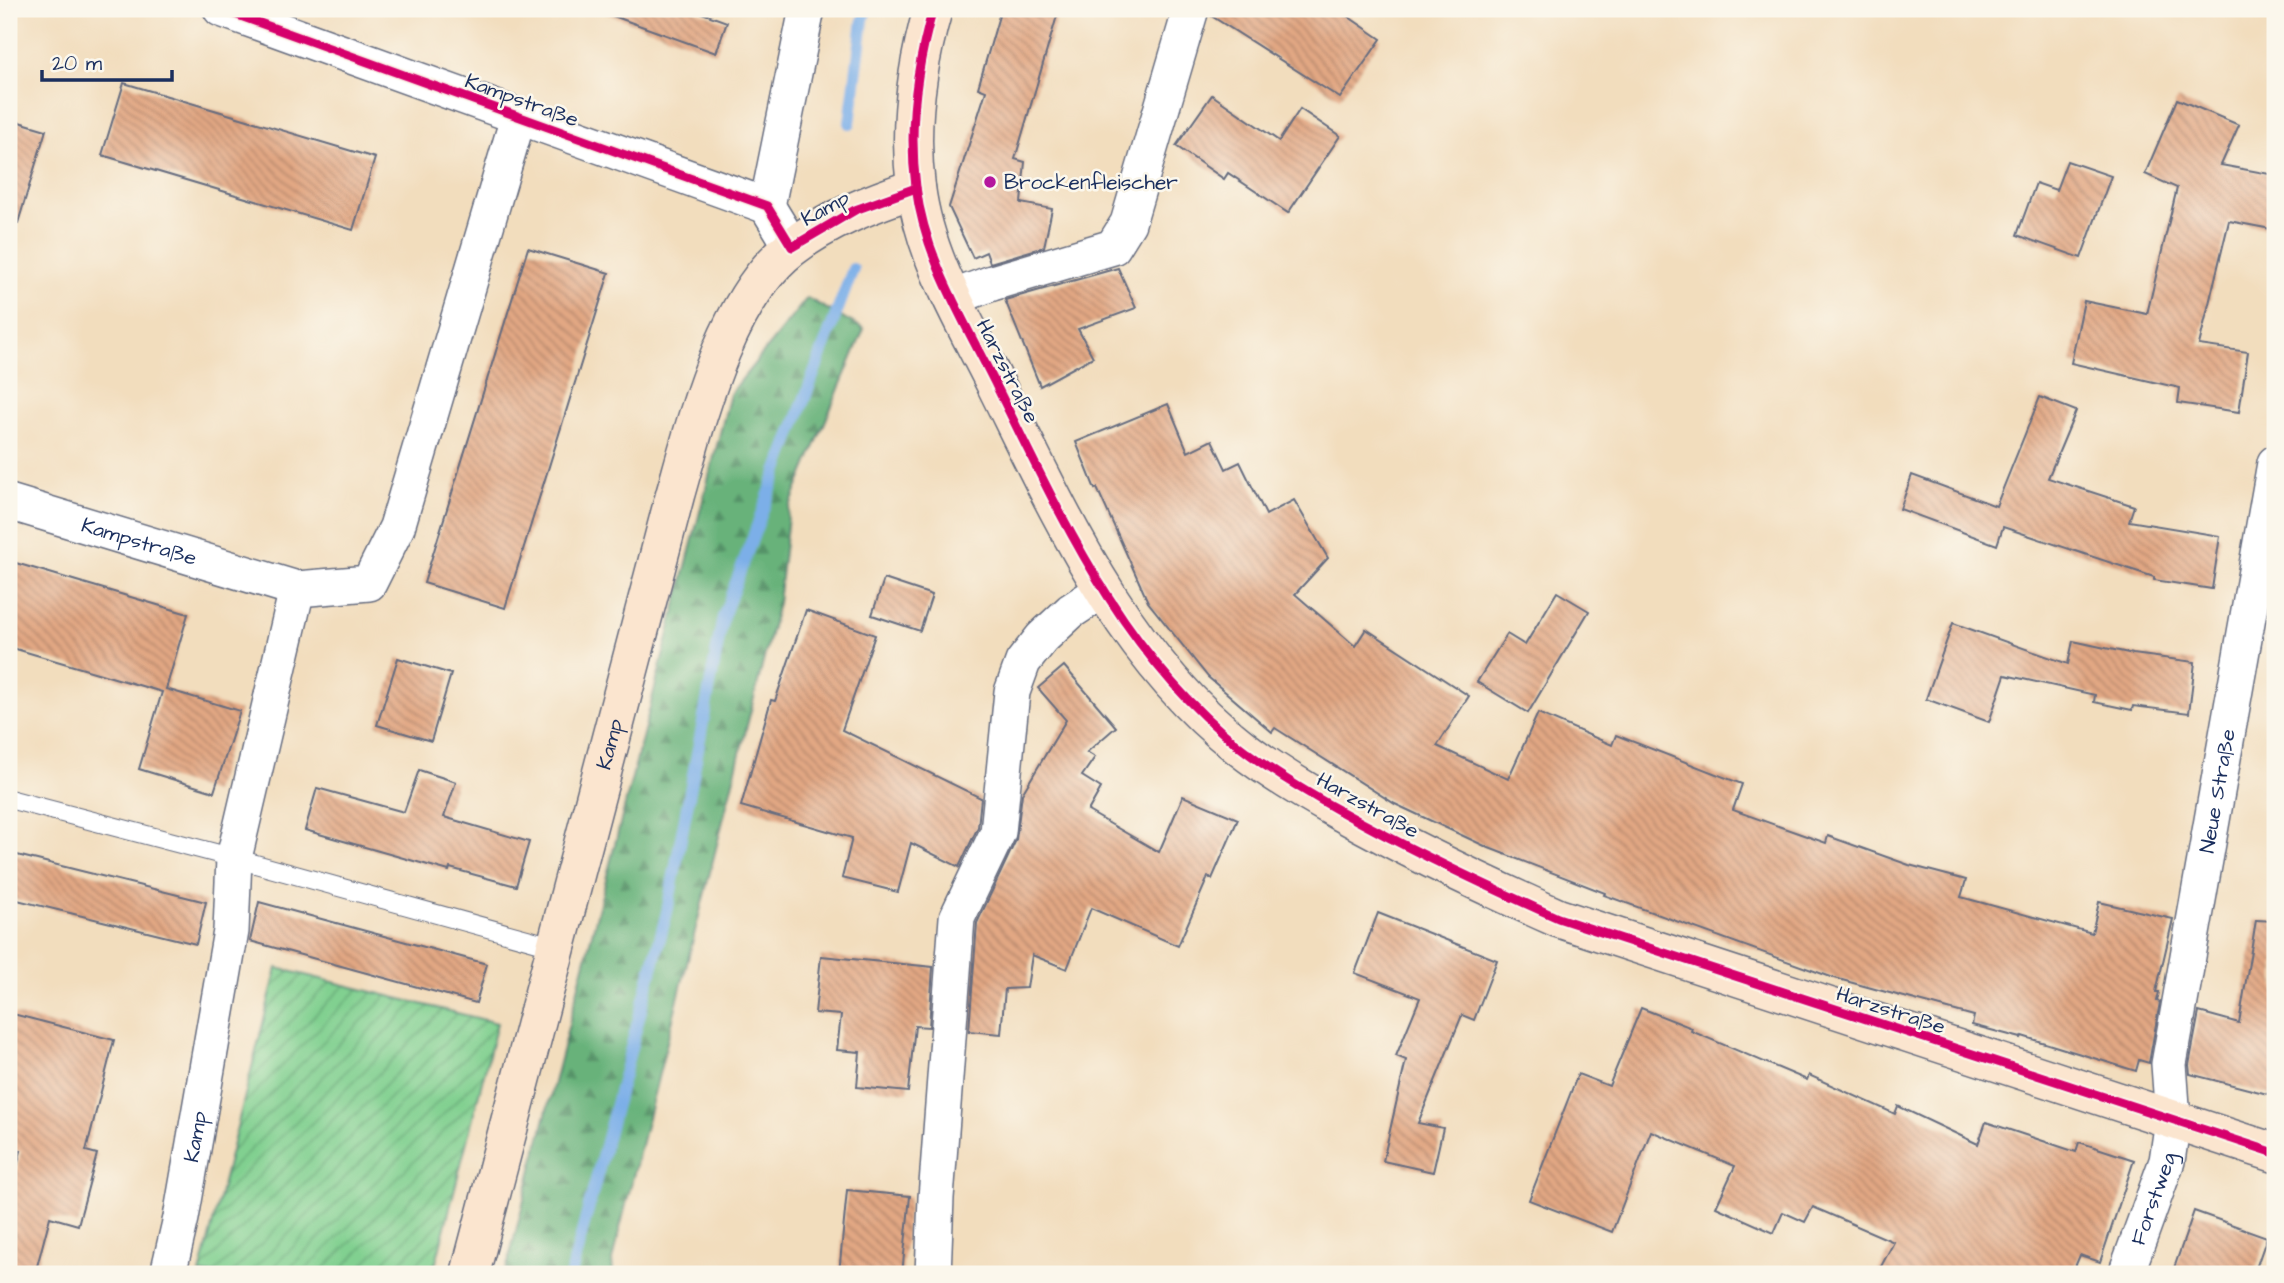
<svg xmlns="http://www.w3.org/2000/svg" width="2284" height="1283" font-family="'Architects Daughter',sans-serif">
<defs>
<pattern id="forest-firs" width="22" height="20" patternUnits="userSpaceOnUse" patternTransform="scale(1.75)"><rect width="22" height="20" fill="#68b27a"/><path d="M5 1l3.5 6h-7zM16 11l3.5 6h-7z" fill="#559167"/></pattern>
<pattern id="garden-furrows" width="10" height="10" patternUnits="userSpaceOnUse" patternTransform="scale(1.75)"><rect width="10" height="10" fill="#81d090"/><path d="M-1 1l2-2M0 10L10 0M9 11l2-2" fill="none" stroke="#69a979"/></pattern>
<pattern id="building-back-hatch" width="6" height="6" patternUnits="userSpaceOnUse" patternTransform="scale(1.75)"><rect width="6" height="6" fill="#e2a783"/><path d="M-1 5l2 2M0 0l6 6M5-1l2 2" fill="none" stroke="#b6886e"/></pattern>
</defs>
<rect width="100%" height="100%" fill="#fbf7ec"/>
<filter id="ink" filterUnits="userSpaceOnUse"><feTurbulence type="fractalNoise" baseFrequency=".0143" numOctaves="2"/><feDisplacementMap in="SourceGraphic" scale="14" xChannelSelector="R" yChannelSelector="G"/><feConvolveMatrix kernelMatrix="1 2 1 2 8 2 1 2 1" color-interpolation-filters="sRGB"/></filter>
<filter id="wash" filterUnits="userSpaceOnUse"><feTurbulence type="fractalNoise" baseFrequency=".00686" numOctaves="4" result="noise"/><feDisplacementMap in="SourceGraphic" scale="28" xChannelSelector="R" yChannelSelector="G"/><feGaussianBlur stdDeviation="1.57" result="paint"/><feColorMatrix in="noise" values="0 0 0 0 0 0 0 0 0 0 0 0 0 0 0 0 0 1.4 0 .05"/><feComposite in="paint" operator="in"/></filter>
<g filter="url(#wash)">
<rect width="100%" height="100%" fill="#f2ddbd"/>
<path fill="url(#forest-firs)" stroke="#42706c" stroke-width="2" d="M807,298L864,329L789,508L778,603L612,1260L613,1274H505L730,394Z"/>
<path fill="url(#garden-furrows)" stroke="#4e8077" stroke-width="2" d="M277,968L497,1023L433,1274H200Z"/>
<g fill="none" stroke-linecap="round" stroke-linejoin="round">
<g stroke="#7cafe8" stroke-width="12">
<path d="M850,123L863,20L866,9"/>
<path d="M571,1274L667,912L723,617L853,269"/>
</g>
</g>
<g id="blocks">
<g fill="url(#building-back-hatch)">
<path d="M606,9H691L727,22L716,53L605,13Z"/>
<path d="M1001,9H1059L1015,159L1025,162L1021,203L1052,209L1044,247L990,263L986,252L973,258L949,207L986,91L978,88Z"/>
<path d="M1211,9H1337L1381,39L1340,98L1210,15Z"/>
<path d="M124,83L375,158L353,230L102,155Z"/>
<path d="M1212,95L1279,141L1300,109L1340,136L1288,213L1228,173L1224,179L1176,146Z"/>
<path d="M2177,99L2239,125L2221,165L2275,175V204L2271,229L2229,221L2199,345L2248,352L2239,412L2178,403L2180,388L2071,363L2084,301L2147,314L2177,188L2145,174Z"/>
<path d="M9,119L46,130L18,223L9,222Z"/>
<path d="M2067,161L2111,176L2081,258L2017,235L2036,183L2056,190Z"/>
<path d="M528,248L609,273L505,608L424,583Z"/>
<path d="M1118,268L1136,308L1078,329L1093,357L1040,386L1005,300Z"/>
<path d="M2040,397L2076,411L2048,478L2134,506L2129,521L2220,536L2212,589L2154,580V577L2003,527L1997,545L1900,509L1912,475L1996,506Z"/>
<path d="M1168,404L1188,452L1212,440L1226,469L1240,462L1266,515L1294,500L1328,558L1295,594L1355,646L1366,629L1469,696L1437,746L1508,779L1538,713L1612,745L1616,735L1742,784L1733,810L1826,843L1828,836L1909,865L1966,880L1961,897L2092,933L2099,902L2173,919L2156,992H2159L2157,1001L2160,1002L2149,1063L2139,1060L2136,1071L2022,1036L2021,1038L1972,1025L1974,1016L1831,977L1604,895L1605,893L1489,848L1395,804L1275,728L1272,732L1208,677L1148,602L1097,488L1095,489L1076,442Z"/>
<path d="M9,561L188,614L166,689L240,711L214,792L139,769L162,692L9,647Z"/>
<path d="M884,579L932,595L920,631L872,615Z"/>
<path d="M1557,592L1589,611L1528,713L1477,682L1507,634L1525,645Z"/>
<path d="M806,610L875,635L842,730L981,798L978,827L959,867L911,843L898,892L842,878L852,838L741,806L771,700L775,701Z"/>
<path d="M1953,623L2068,664L2073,641L2133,654L2195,662L2189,713L2133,706L2132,710L2094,702L2095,695L2005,675L1989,722L1926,699Z"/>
<path d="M398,658L451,674L431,741L377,725Z"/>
<path d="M1064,666L1116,727L1087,752L1095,757L1082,776L1101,788L1088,811L1159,852L1183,796L1238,819L1212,879L1208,877L1178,946L1091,908L1067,969L1032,955L1027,988L1005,989L1001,1034L969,1031L977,923L1016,840L1022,794L1066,720L1038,688Z"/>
<path d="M419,770L456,782L444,817L529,842L516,886L450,868L449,871L305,830L317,788L404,812Z"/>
<path d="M9,853L206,902L196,944L9,898Z"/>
<path d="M259,902L487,964L476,1003L250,941Z"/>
<path d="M1378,913L1497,960L1474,1020L1462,1015L1418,1123L1443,1128L1433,1172L1383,1161L1406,1060L1396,1056L1420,998L1355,973Z"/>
<path d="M2256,920L2275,921V1096L2190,1074L2189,1065L2199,1012L2239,1023Z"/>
<path d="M821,956L933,967L929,1027L915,1026L908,1092L857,1087L860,1052L837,1050L841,1015L815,1013Z"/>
<path d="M1641,1008L1692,1028L1691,1031L1807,1080L1809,1075L1895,1114L1898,1106L1978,1144L1986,1122L2076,1152L2079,1142L2134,1160L2100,1262L2080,1255L2072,1274H1877L1894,1242L1813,1207L1805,1222L1783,1212L1774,1233L1716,1207L1735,1166L1651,1131L1612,1232L1529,1200L1578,1074L1609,1086Z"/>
<path d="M9,1013L114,1040L86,1151L97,1154L78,1225L50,1217L35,1274H9V1198L21,1151L9,1150Z"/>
<path d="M847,1190L910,1196L902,1274H839Z"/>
<path d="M2194,1211L2267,1237L2254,1274H2172Z"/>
</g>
</g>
</g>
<g filter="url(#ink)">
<use href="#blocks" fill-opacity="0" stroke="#666c7f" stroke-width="2"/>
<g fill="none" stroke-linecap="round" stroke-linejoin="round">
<defs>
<path id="lane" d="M9,799L234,858L556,947"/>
<g id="street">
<path d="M221,9L767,206L792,247"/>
<path d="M767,206L807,9"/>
<path d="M952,298L992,283L1113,247L1128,223L1191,9"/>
<path id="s1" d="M9,502L297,589L369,583L397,527L518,118"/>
<path id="s2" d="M168,1274L181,1218L231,931L234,858L297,589"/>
<path d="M933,1274L936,1198L957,918L998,832L1012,692L1023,662L1042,638L1071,611L1103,590"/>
<path id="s3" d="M2126,1274L2167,1161L2173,1120L2169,1064L2275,463"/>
</g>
<g id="secondary">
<path d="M933,9C916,68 908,126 916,187C925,259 965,322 997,387C1061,516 1123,656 1240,747C1272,772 1306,792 1342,812C1412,851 1484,885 1558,918L2275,1153"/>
<path id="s4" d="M470,1274L675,495C697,418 726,299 791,248C827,220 874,202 916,188"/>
</g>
</defs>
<use href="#lane" stroke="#666c7f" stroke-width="20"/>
<use href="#street" stroke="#666c7f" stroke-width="38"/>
<use href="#secondary" stroke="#666c7f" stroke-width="41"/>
<use href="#lane" stroke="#fff" stroke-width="18"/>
<use href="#street" stroke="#fff" stroke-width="35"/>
<use href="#secondary" stroke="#fbe5cf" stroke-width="38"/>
<defs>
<g id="cycleway">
<path d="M221,9L767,206L792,247L855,210L916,188"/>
<path d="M933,9C916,68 908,126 916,187C925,259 965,322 997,387C1061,516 1123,656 1240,747C1272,772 1306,792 1342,812C1412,851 1484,885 1558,918L2275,1153"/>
</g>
</defs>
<use href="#cycleway" stroke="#fbf7ec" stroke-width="13"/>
<use href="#cycleway" stroke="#d6006c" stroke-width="9"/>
</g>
</g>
<circle fill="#b5179e" stroke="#fbf7ec" stroke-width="2.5" cx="990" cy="182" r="7"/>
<g text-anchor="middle" stroke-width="5" stroke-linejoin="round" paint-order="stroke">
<g font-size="21" fill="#1b2f5e" stroke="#fbf7ec">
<text transform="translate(522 100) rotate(20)" y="7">Kampstraße</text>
<text transform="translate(825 208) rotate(-29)" y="7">Kamp</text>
<text transform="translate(1008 371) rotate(63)" y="7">Harzstraße</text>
<text dy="7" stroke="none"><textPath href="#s1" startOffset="136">Kampstraße</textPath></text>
<text dy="7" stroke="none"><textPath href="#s4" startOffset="548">Kamp</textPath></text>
<text dy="7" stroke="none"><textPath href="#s3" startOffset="495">Neue Straße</textPath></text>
<text transform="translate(1368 805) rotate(29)" y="7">Harzstraße</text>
<text transform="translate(1891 1010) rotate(18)" y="7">Harzstraße</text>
<text dy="7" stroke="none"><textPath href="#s2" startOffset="140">Kamp</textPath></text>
<text dy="7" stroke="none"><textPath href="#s3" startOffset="80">Forstweg</textPath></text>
</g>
<g font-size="21" fill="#1b2f5e" stroke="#fbf7ec" text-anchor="start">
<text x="1004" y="189">Brockenfleischer</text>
</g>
</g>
<rect width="2284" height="1283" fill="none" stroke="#fbf7ec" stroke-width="35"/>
<path d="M42 70v10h130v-10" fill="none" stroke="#1b2f5e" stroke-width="3.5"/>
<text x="52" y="70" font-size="21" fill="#1b2f5e" stroke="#fbf7ec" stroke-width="5" paint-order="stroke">20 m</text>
</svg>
